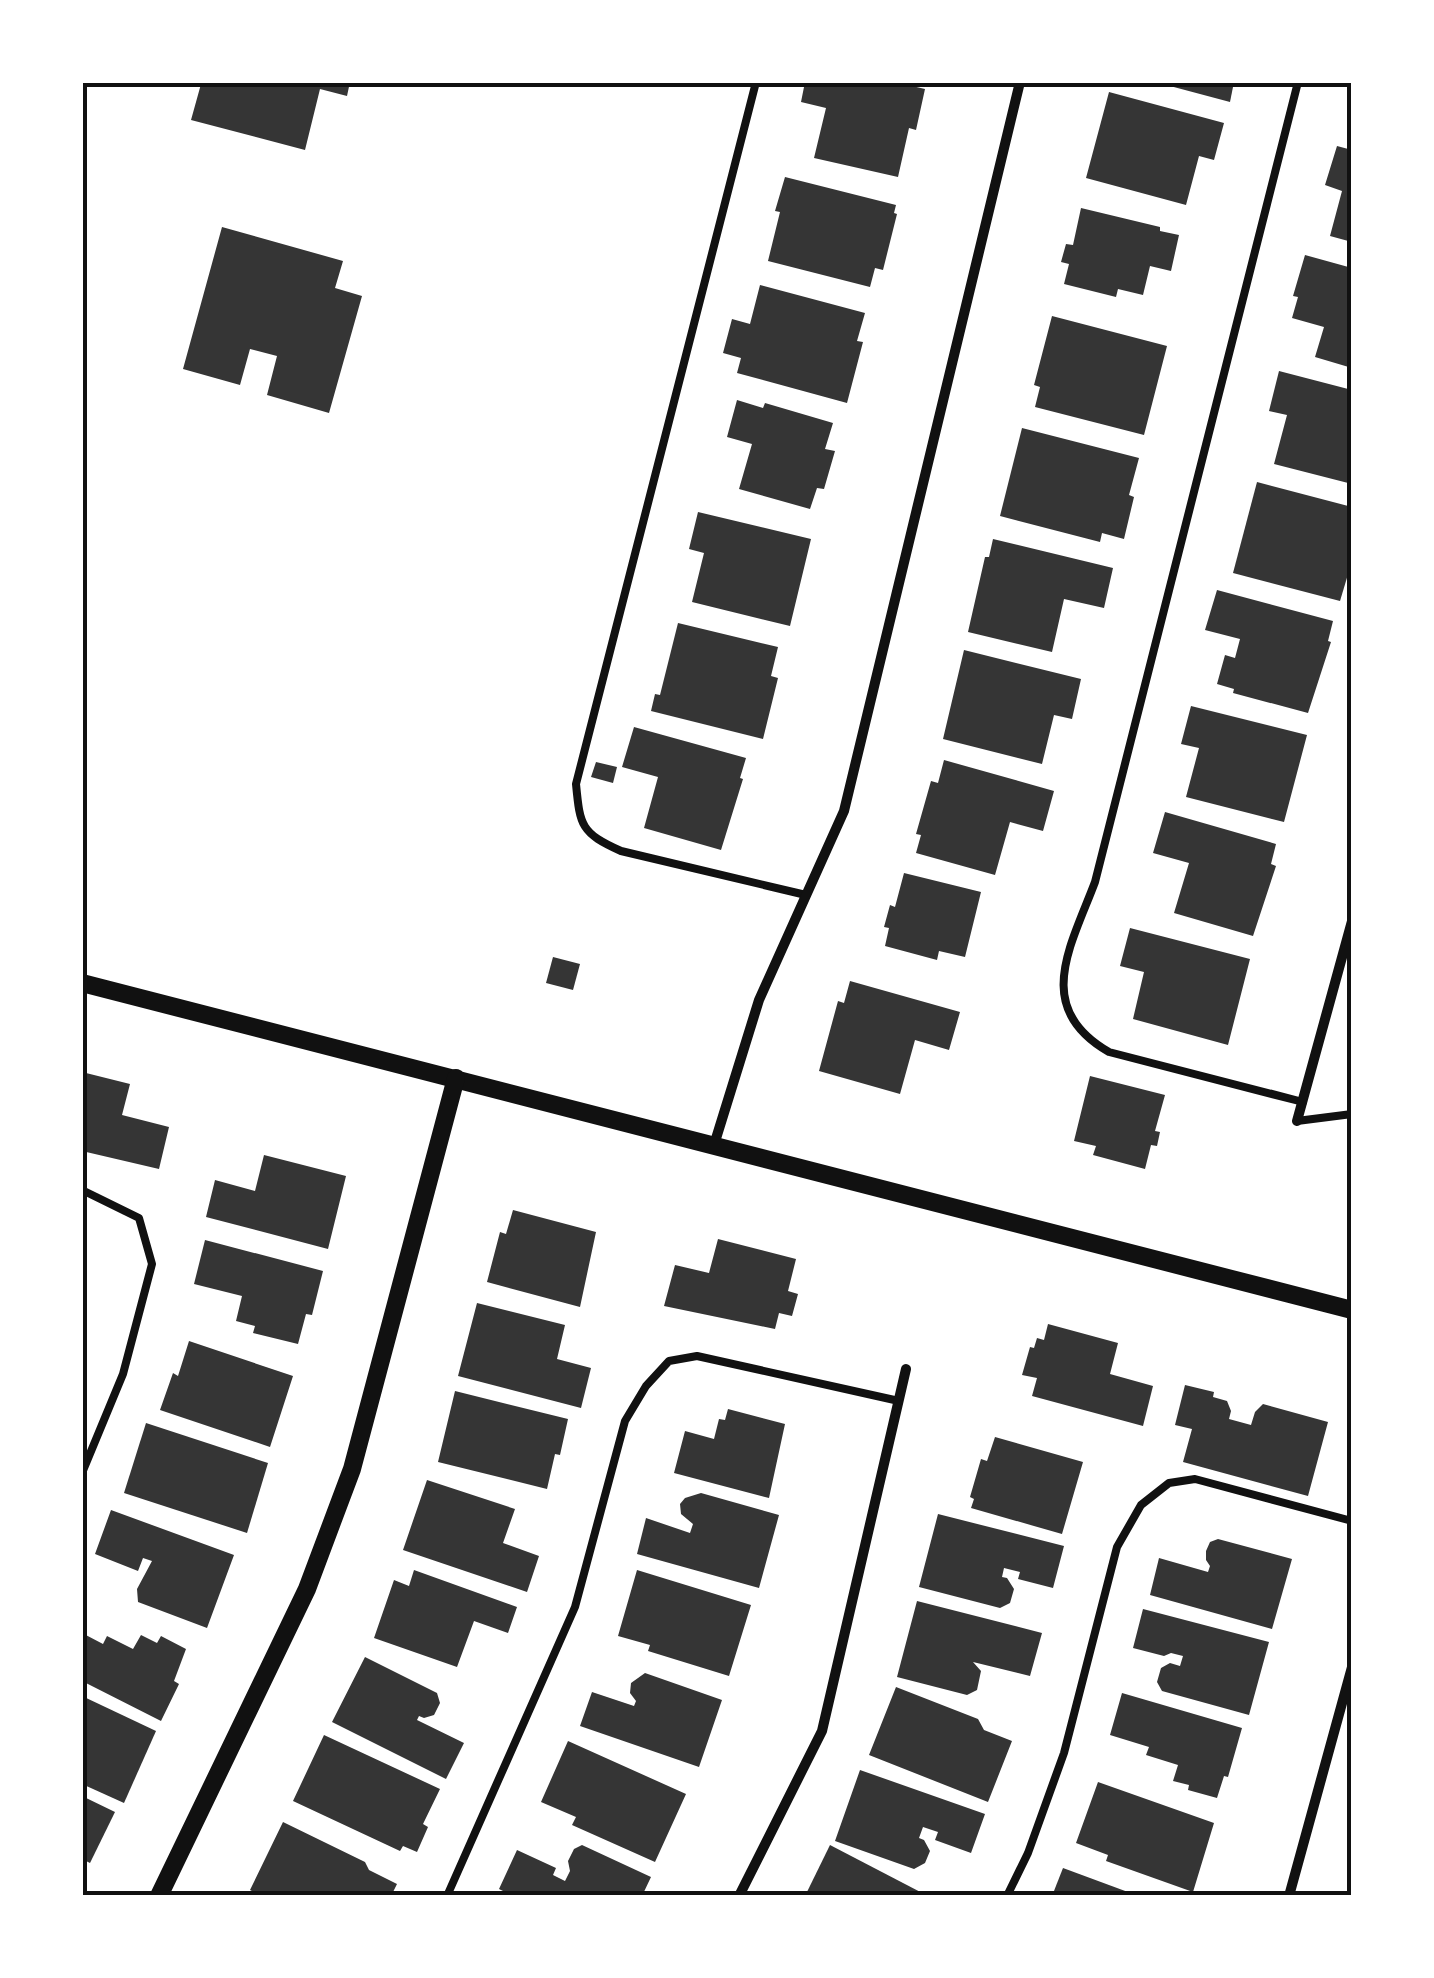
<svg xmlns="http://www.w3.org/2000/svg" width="1434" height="1978" font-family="'Open Sans',sans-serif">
<rect width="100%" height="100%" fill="#fff"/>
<g fill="#353535">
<path d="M209,82H350L347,96L320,89L305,150L191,120L201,84L208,85Z"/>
<path d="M805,82H895L925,89L916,130L909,128L898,177L814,158L826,108L801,102Z"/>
<path d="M1155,82H1234L1230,102Z"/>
<path d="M1109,92L1224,123L1214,160L1199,156L1186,205L1086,178Z"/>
<path d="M1337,146L1352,150V242L1330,236L1342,191L1325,185Z"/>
<path d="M785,177L896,205L894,213L897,214L883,270L875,268L870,287L768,261L780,212L775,211Z"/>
<path d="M1081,208L1160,227V231L1179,235L1171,271L1150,266L1143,295L1118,289L1116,297L1064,284L1069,264L1061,262L1066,244L1073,245Z"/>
<path d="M222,227L343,261L335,288L362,296L329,413L267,395L277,356L250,349L240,385L183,369Z"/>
<path d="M1305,255L1352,268V368L1315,357L1324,327L1292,318L1298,297L1293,296Z"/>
<path d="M760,285L865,313L857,341L863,342L847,403L737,373L741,358L723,353L732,319L750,324Z"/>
<path d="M1052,316L1167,346L1144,435L1035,407L1040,387L1034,385Z"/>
<path d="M1279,371L1352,390V484L1274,464L1287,415L1269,411Z"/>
<path d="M737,400L763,408L765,403L833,423L825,449L835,451L824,489L817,488L810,509L739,489L752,444L727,437Z"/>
<path d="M1022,428L1139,458L1129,495L1134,497L1124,539L1102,533L1100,542L1000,516Z"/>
<path d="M1257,482L1352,507V561L1340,601L1233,573Z"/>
<path d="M698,512L811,539L790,626L692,602L704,553L689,549Z"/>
<path d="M993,539L1113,568L1104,608L1064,599L1052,652L968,632L985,557H989Z"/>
<path d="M1217,590L1333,621L1328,641L1331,642L1308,713L1233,693L1234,689L1217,684L1225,655L1235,658L1240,639L1205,630Z"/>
<path d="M678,623L778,647L771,676L778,678L763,739L651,711L655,694L660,695Z"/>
<path d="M964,650L1081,679L1072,719L1054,715L1042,764L943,739Z"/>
<path d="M1191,706L1307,735L1284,822L1186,797L1199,748L1181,744Z"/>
<path d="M634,727L746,758L740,778L743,779L721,850L644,828L658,777L622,767Z"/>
<path d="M944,760L1054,791L1043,831L1010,822L995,875L916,853L921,835L916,834L931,781L938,783Z"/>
<path d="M596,762L617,767L613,783L591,777Z"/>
<path d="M1165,812L1276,844L1271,864L1276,866L1253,936L1174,913L1189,863L1153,853Z"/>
<path d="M904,873L981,892L965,957L939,951L937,960L885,946L889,928L884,927L890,905L895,907Z"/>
<path d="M1130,928L1250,959L1228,1045L1133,1019L1144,972L1120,966Z"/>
<path d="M553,957L580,964L573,990L546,983Z"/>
<path d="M850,981L960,1012L949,1050L915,1040L900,1094L819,1071L838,1001L844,1003Z"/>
<path d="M82,1072L130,1084L122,1115L169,1127L159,1169L82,1151Z"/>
<path d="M1090,1076L1165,1095L1155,1131L1160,1132L1157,1146L1151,1145L1145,1169L1093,1155L1096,1146L1074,1141Z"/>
<path d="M264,1155L346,1176L328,1249L206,1217L215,1180L255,1191Z"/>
<path d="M513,1210L596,1232L580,1307L487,1282L500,1232L506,1234Z"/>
<path d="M718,1239L796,1259L788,1291L798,1294L792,1316L779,1313L775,1329L664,1306L675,1265L709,1273Z"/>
<path d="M205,1240L323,1271L312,1315L306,1314L298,1344L253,1333L255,1326L236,1321L242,1296L194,1284Z"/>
<path d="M477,1303L565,1325L557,1359L591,1368L581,1408L458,1376Z"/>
<path d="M1048,1324L1118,1343L1110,1374L1153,1386L1143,1426L1032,1396L1037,1378L1022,1375L1030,1347L1034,1348L1037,1338L1044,1340Z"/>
<path d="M189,1341L293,1376L270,1447L160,1410L173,1373L178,1376Z"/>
<path d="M1185,1385L1214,1392L1213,1397L1227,1401L1231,1411L1229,1419L1251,1425L1255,1412L1263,1404L1328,1422L1308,1496L1183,1462L1192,1429L1175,1425Z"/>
<path d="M455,1391L568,1419L560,1455L555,1454L547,1489L438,1462Z"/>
<path d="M728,1409L785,1424L769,1498L674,1473L685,1431L714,1439L719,1419L725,1420Z"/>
<path d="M146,1423L268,1463L247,1533L124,1493Z"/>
<path d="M995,1437L1083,1462L1062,1534L971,1508L974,1499L970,1497L981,1459L987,1461Z"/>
<path d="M427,1480L515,1509L503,1543L539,1556L527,1592L403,1550Z"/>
<path d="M701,1493L779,1515L759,1588L637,1554L646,1518L690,1533L693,1524L681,1514L680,1504L685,1498Z"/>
<path d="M111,1510L234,1555L207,1628L138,1602L137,1589L152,1561L143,1558L138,1571L95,1554Z"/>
<path d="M938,1514L1064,1546L1053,1588L1018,1579L1020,1572L1004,1568L1002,1577L1007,1578L1014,1589L1010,1603L1000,1608L919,1587Z"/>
<path d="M1218,1539L1292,1559L1272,1629L1150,1595L1159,1558L1208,1572L1210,1566L1206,1560V1551L1210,1542Z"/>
<path d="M414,1570L517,1607L508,1633L474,1621L457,1667L374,1638L394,1580L409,1586Z"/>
<path d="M637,1570L751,1605L729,1676L648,1651L650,1645L618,1636Z"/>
<path d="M917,1601L1042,1633L1030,1676L973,1662L981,1671L977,1690L967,1695L897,1677Z"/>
<path d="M1143,1609L1269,1642L1249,1715L1162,1691L1157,1682L1161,1668L1170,1663L1180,1666L1183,1656L1171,1653L1164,1656L1133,1648Z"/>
<path d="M82,1633L103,1644L107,1636L133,1649L141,1635L157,1643L161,1636L186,1649L174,1681L179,1684L161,1721L82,1681Z"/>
<path d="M365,1657L437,1693L440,1703L434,1715L424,1718L419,1716L417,1720L464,1743L446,1779L332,1722Z"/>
<path d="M645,1673L722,1700L699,1767L580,1726L592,1692L634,1706L636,1701L630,1693L631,1683Z"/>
<path d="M896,1687L978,1719L984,1730L1012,1741L988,1802L869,1755Z"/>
<path d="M1122,1693L1242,1728L1228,1777L1224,1776L1217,1798L1188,1790L1189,1785L1173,1781L1178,1765L1146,1755L1149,1747L1110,1735Z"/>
<path d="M82,1696L156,1731L124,1803L82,1784Z"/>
<path d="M324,1735L440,1789L423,1824L428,1827L417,1852L403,1846L400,1851L293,1801Z"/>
<path d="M568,1741L686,1794L655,1862L572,1825L576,1817L541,1802Z"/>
<path d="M860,1770L985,1814L971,1853L935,1840L938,1832L923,1827L919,1838L924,1840L930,1851L925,1863L914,1869L835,1841Z"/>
<path d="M1098,1782L1214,1823L1193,1892L1106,1861L1108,1855L1076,1843Z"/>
<path d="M82,1796L115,1812L90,1863L82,1859Z"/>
<path d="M283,1822L365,1862L369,1870L397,1884L391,1896H261L250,1890Z"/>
<path d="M582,1845L651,1877L642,1896H513L499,1889L517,1850L556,1868L553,1875L565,1881L570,1871L568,1861L574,1849Z"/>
<path d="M830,1845L928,1896H805Z"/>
<path d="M1063,1868L1136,1895V1896H1052Z"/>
</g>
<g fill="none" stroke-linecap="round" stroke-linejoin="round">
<g stroke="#111" stroke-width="8">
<path d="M756,82L576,784C580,826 581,833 621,851L806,895"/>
<path d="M1298,82L1095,882C1071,946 1032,1008 1109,1052L1303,1102"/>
<path d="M1297,1121L1352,1114"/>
<path d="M82,1190L139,1218L152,1264L123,1374L82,1473"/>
<path d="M447,1896L575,1607L625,1421L646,1386L669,1361L697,1356L899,1401"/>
<path d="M1007,1896L1028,1853L1064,1753L1117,1547L1141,1505L1169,1483L1195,1479L1352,1521"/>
</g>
<g stroke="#111" stroke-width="10">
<path d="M1297,1121L1352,921"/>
<path d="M714,1145L759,1000L844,811L1020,82"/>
<path d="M739,1896L822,1731L906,1369"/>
<path d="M1289,1896L1352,1667"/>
</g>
<g stroke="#111" stroke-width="18">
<path d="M82,983L1352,1310"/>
<path d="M159,1896L307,1589L352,1469L456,1078"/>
</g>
</g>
<rect width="1434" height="1978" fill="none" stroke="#ffffff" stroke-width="170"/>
<rect x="85" y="85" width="1264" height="1808" fill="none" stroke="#111" stroke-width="4"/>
</svg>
